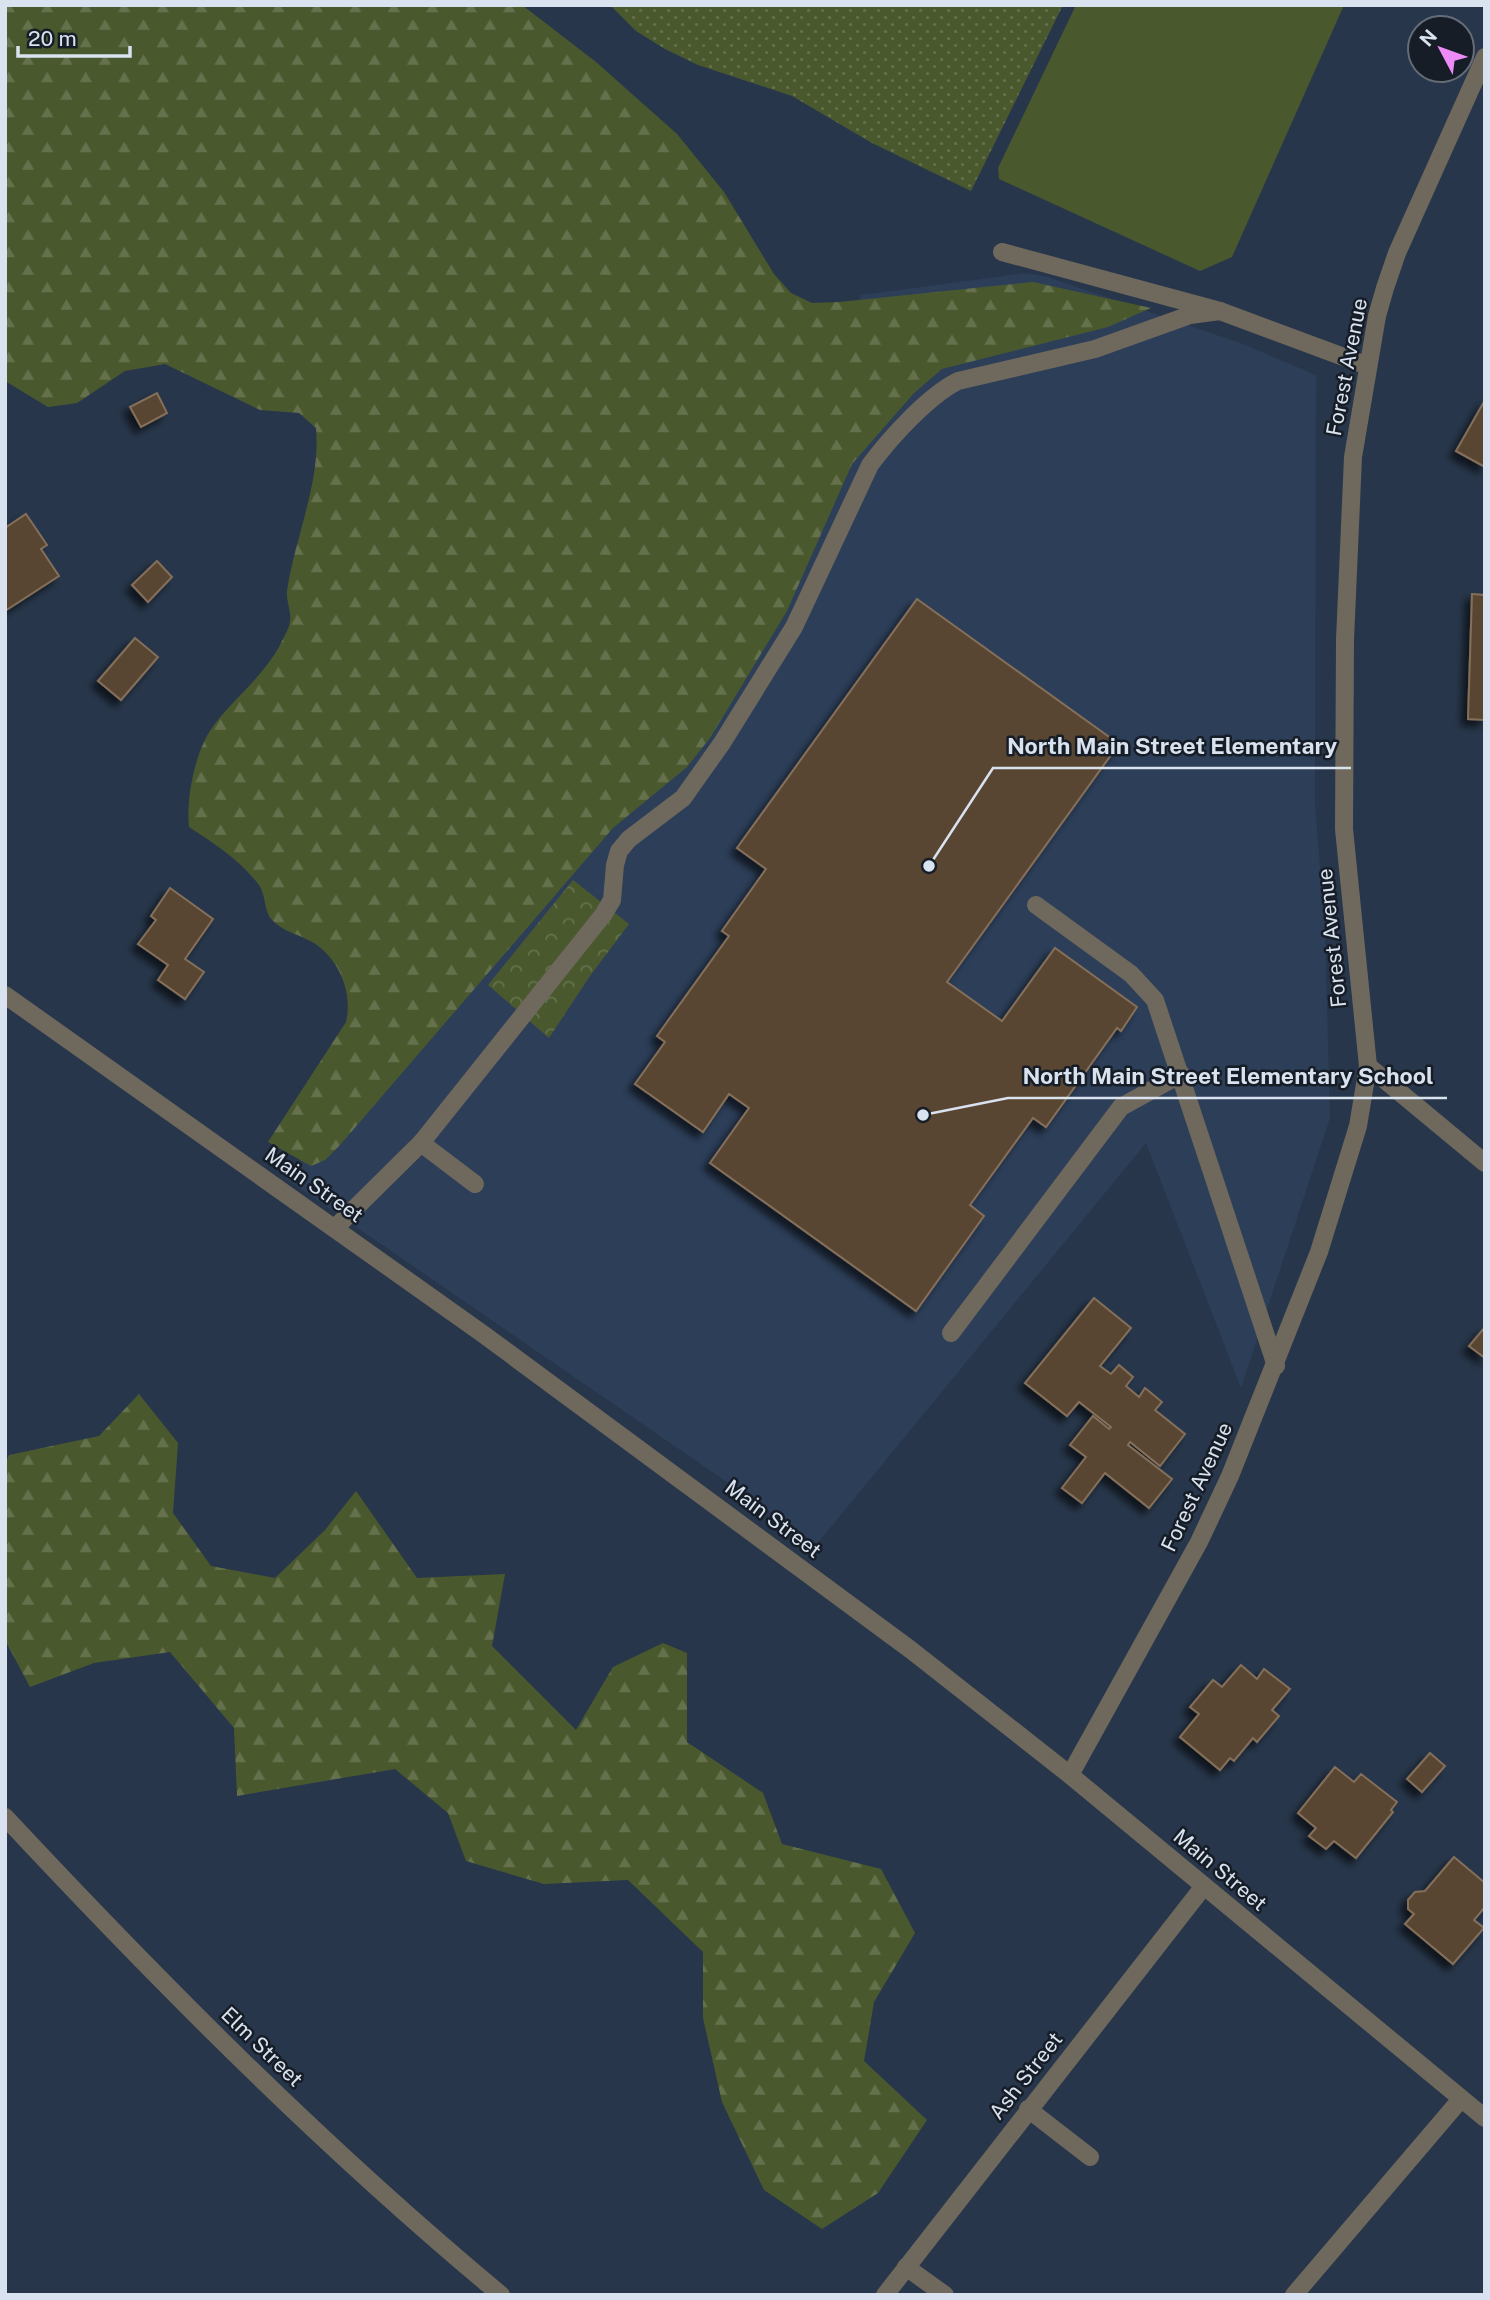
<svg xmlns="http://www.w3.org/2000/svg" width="1490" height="2300" font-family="'Public Sans',sans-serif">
<defs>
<pattern id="grass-dots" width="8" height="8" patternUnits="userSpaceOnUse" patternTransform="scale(1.75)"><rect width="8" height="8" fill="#4a592d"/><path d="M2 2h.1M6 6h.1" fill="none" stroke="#64714c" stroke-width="1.8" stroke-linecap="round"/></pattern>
<pattern id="forest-firs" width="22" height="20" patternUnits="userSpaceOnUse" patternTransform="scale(1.75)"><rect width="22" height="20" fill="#4a592d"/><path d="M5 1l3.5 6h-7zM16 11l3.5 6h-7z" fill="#64714c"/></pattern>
<pattern id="park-crowns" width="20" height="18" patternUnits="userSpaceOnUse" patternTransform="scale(1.75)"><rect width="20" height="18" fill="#4a592d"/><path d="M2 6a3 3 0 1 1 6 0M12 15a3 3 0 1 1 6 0" fill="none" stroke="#64714c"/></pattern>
<filter id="shadow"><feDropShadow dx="-6" dy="6" stdDeviation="3.5" flood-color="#0009"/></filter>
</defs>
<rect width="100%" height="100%" fill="#27364a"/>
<path fill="#2c3e58" d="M1026,273L1048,277L1243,344L1316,375L1315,806L1325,927L1330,1118L1241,1388L1146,1143L817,1544L285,1178L713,653L861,295Z"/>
<path fill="url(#grass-dots)" d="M610,5H1063L971,191L872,143L792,96L698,65L665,49L636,31Z"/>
<g fill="url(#forest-firs)">
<path d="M5,5H522L596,62L677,134L724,192L774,274L791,293L812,303L839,302L1033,282L1151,308L1108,327L942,369L914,393L852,464L787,611L710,738L687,767L613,828L340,1145L325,1160L311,1166L268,1142L346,1022C353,994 340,960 314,943C301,935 283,932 272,920C264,912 266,895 259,885C240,860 215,844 189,827C186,798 195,750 214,725C234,699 263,676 279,647C282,640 289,630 290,622C292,613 286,601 287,591C295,537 321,482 316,428L299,413L260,410L165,364L125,371L77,403L48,407L5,381Z"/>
<path d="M139,1394L178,1443L173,1513L211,1566L275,1578L325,1530L356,1491L417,1578L505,1574L492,1646L576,1730L613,1667L663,1643L687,1653V1742L763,1793L782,1844L881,1869L915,1933L874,2002L864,2061L927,2120L878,2193L822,2229L764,2190L722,2102L703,2018V1952L628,1880L544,1884L466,1861L448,1813L395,1769L237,1796L234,1728L170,1652L94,1663L30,1687L5,1640V1465L9,1455L99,1436Z"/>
</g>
<path fill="url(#park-crowns)" d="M573,880L629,924L590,976L549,1038L488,985Z"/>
<path fill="#4a592d" d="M1076,5H1344L1232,257L1200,271L999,179L998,168Z"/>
<g fill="#594531" stroke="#846f5a" stroke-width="2" filter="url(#shadow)">
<path d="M157,393L167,413L141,427L130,407Z"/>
<path d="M1485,400V467L1456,451Z"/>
<path d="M26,514L47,545L41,549L59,576L5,611V528Z"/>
<path d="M157,561L172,577L148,602L132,585Z"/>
<path d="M1472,594L1485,595V720L1468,719Z"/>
<path d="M917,599L1119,744L947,982L1002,1021L1055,948L1137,1007L1121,1031L1117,1028L1046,1127L1033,1118L970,1205L984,1216L916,1311L710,1163L749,1108L729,1094L703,1132L635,1084L665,1042L657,1036L729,936L722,931L766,869L737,848Z"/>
<path d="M135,638L158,657L121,700L98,681Z"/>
<path d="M170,888L213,919L185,959L204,972L185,999L158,980L168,965L138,944L156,920L151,916Z"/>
<path d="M1094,1298L1131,1328L1100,1366L1111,1374L1119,1365L1133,1377L1126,1386L1139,1397L1145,1388L1162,1402L1155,1410L1185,1434L1160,1466L1130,1442L1128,1445L1172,1479L1149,1508L1105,1473L1082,1503L1062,1488L1086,1457L1070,1445L1093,1416L1109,1429L1111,1427L1079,1402L1067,1416L1025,1383Z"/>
<path d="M1485,1327V1358L1469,1346Z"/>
<path d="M1241,1665L1257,1679L1264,1669L1290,1689L1272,1710L1279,1716L1257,1742L1253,1738L1234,1761L1230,1758L1220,1770L1180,1737L1199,1714L1190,1707L1213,1680L1222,1687Z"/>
<path d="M1430,1753L1445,1766L1422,1792L1407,1779Z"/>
<path d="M1335,1767L1354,1782L1361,1774L1397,1802L1391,1810L1393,1812L1356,1858L1334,1841L1326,1849L1309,1836L1316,1828L1298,1813Z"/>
<path d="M1454,1857L1485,1883V1907L1474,1920L1484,1928L1453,1964L1405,1924L1414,1914L1408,1909V1900L1415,1892L1425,1891Z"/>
</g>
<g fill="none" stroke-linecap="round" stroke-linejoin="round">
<g stroke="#6f685d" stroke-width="18">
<path d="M1002,252L1220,311L1368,366"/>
<path d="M1036,905L1131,974L1155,1000L1276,1366"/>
<path d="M421,1143L475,1184"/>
<path d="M335,1228L421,1143L603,915L612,900L615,865L619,851L629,839L683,798L722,743L794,627L870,465C890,438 928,396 958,381L1095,349L1190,315L1220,311"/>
<path d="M951,1333L1121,1107L1181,1074"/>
<path d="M1028,2109L1090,2157"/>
<path d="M906,2267L945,2295"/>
<path d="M1294,2295L1461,2099"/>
</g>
<g stroke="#6f685d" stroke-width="18">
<path d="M1368,1066L1485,1163"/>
<path d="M5,1817C162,1985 324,2148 501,2295"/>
<path d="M885,2295L1204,1886"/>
</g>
<g stroke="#6f685d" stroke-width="18">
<path d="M5,995L483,1334L911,1650L1070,1775L1485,2118"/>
<path d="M1070,1775L1199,1542L1230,1476L1319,1252L1358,1126L1368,1066L1344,829L1345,640L1353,457L1377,316L1385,288L1397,253L1485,57"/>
</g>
</g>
<g text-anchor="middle" stroke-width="5" stroke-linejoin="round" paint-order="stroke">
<g font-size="21" fill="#d9e3f0" stroke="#161d26">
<text transform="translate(1347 367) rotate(-79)" y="7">Forest Avenue</text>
<text transform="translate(1332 938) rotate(-96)" y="7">Forest Avenue</text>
<text transform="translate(314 1185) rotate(35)" y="7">Main Street</text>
<text transform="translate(1197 1487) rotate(-65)" y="7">Forest Avenue</text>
<text transform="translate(773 1519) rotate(37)" y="7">Main Street</text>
<text transform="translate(1220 1870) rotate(40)" y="7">Main Street</text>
<text transform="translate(262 2047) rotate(44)" y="7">Elm Street</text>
<text transform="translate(1026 2076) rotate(-52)" y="7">Ash Street</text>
</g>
</g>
<path fill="none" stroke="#d9e3f0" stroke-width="2.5" d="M929 866L993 768H1351M923 1115L1008 1098H1447"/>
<g fill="#d9e3f0" stroke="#161d26" stroke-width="2.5">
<circle cx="929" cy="866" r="7"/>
<circle cx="923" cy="1115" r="7"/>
</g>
<g font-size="23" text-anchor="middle" font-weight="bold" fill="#d9e3f0" stroke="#161d26" stroke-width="5" stroke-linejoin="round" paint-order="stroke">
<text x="1172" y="754">North Main Street Elementary</text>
<text x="1228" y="1084">North Main Street Elementary School</text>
</g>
<rect width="1490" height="2300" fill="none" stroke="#d9e3f0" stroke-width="14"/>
<g transform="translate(1441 49) rotate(311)"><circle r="33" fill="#161d26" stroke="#646c77" stroke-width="2"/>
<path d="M0-5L12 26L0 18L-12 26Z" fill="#ed8cf9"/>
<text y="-10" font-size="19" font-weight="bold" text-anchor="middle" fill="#d9e3f0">N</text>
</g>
<path d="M18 46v10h112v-10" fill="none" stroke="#d9e3f0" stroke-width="3.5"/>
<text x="28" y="46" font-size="21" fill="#d9e3f0" stroke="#161d26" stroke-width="5" paint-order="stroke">20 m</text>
</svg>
